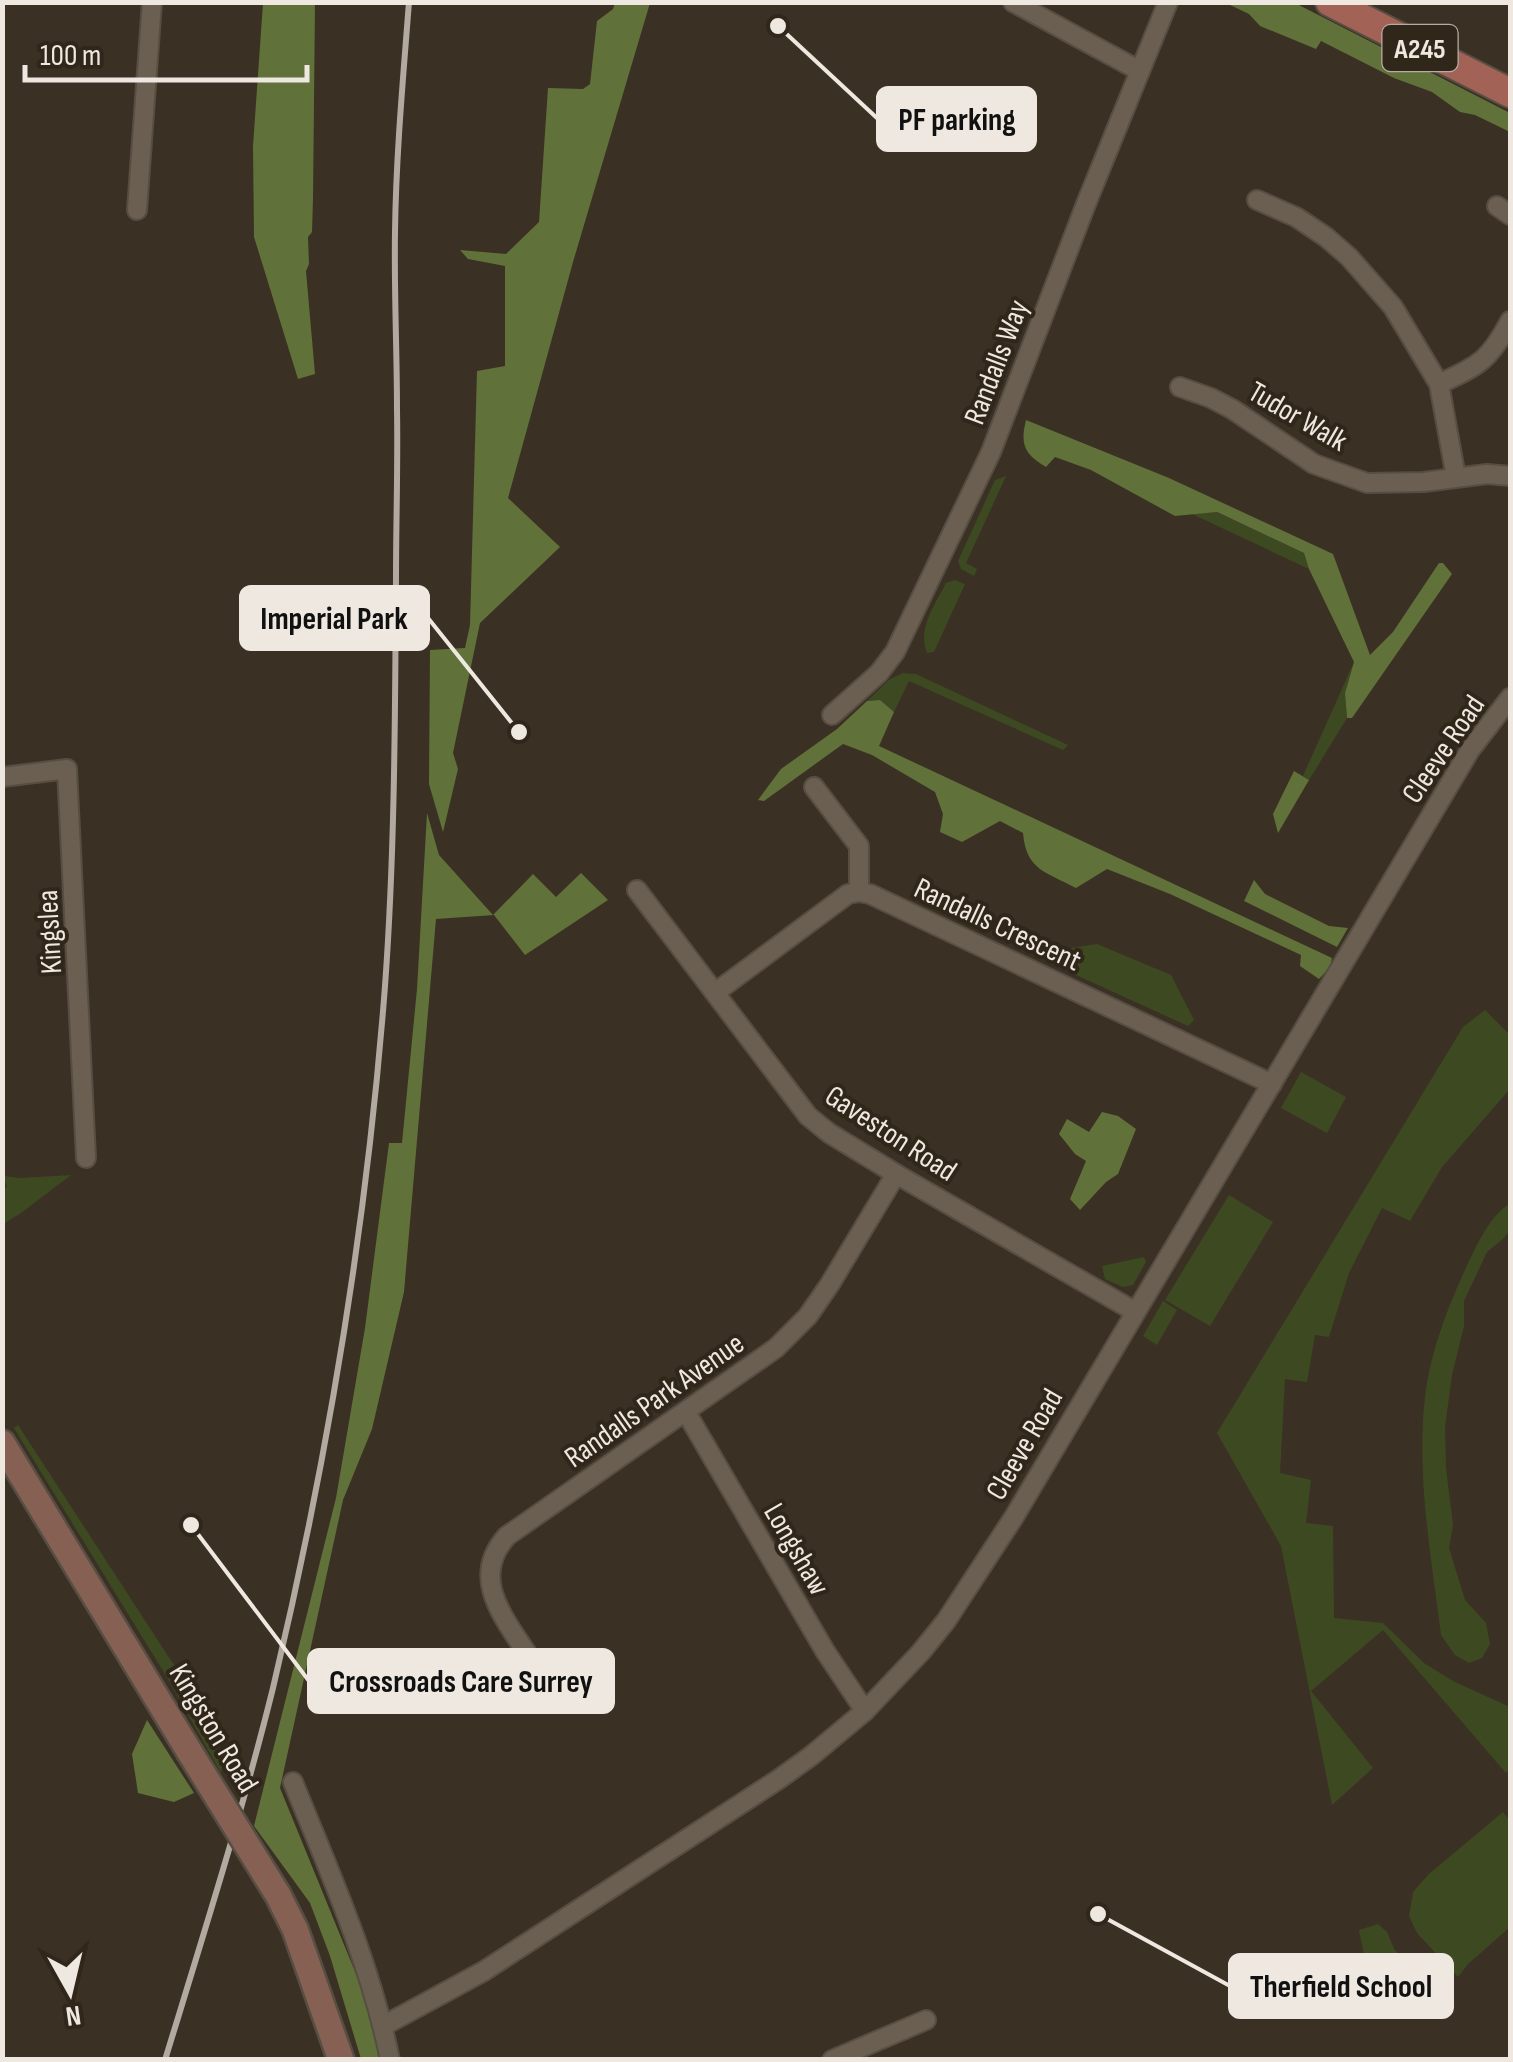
<svg xmlns="http://www.w3.org/2000/svg" width="1513" height="2062" font-family="'Sofia Sans Condensed',sans-serif">
<rect width="100%" height="100%" fill="#3b3024"/>
<g fill="#3d4a21">
<path d="M1006,476L966,563L977,569L974,576L961,569L958,561L995,480Z"/>
<path d="M1216,512L1304,553L1309,569L1192,514Z"/>
<path d="M955,580L965,584L934,652L927,653C917,628 935,605 946,583Z"/>
<path d="M1354,662L1345,693L1347,718L1309,780L1303,776Z"/>
<path d="M903,673L916,674L1068,745L1063,750L909,681L894,712L880,700L867,701L890,679Z"/>
<path d="M1097,944L1171,975L1194,1020L1188,1026L1052,964L1051,951Z"/>
<path d="M1485,1010L1510,1035V1089L1442,1167L1410,1221L1382,1208L1349,1273L1329,1337L1315,1335L1307,1382L1285,1379L1280,1473L1311,1480L1306,1523L1333,1526L1334,1618L1383,1623L1424,1663L1453,1681L1510,1707V1768L1506,1773L1383,1630L1311,1691L1373,1768L1332,1805L1281,1546L1217,1433L1463,1027Z"/>
<path d="M1301,1072L1346,1097L1327,1133L1281,1108Z"/>
<path d="M71,1175L21,1213L3,1224V1190L7,1187L3,1176L20,1178Z"/>
<path d="M1229,1195L1273,1222L1210,1326L1165,1300Z"/>
<path d="M1510,1203V1230L1504,1238L1487,1252L1464,1301V1326L1452,1375L1445,1427L1446,1468L1453,1525L1449,1548L1465,1600L1486,1623L1490,1644L1482,1658L1469,1663L1455,1655L1441,1635C1431,1555 1415,1470 1426,1389C1432,1349 1447,1309 1464,1272C1476,1247 1487,1219 1510,1203Z"/>
<path d="M1144,1257L1146,1262L1133,1285L1123,1287L1105,1279L1102,1266Z"/>
<path d="M1163,1301L1177,1310L1157,1345L1143,1336Z"/>
<path d="M18,1425L168,1656L212,1719L219,1738L223,1762L221,1773L168,1679L14,1428Z"/>
<path d="M1503,1812L1510,1821V1927L1468,1964L1458,1977L1417,1933L1409,1916L1413,1892L1429,1874Z"/>
<path d="M1378,1924L1387,1932L1394,1949L1412,1969L1373,2000L1359,1930Z"/>
</g>
<g fill="#607239">
<path d="M263,3H315L313,199L312,232L308,237L309,264L306,271L315,374L298,379L254,237L253,146Z"/>
<path d="M615,3H650L573,262L508,498L560,547L480,623L453,753L458,769L443,832L429,784L430,650L465,648L470,625L477,371L505,366V266L468,259L460,250L506,254L539,222L548,88L583,89L590,84L597,21L613,9Z"/>
<path d="M1226,3H1295L1510,113V132L1475,115L1460,112L1432,92L1394,78L1321,41L1316,49L1260,26L1249,14Z"/>
<path d="M1026,420L1169,478L1333,554L1370,655L1393,632L1439,563H1443L1452,574L1352,718H1347L1345,693L1354,662L1309,569L1304,553L1217,512L1175,516L1091,470L1055,457L1046,467C1024,454 1020,444 1026,420Z"/>
<path d="M880,700L894,712L879,746L1332,958L1330,967L1319,979L1300,966L1301,955L1170,894L1107,869L1076,888C1046,872 1026,870 1023,833L1000,821L962,842L940,832L943,814L935,792L872,755L843,744L764,801L758,800L781,769L837,729L867,701Z"/>
<path d="M1294,771L1309,780L1278,833L1273,814Z"/>
<path d="M427,813L439,855L493,915L533,874L556,897L581,873L608,900L525,955L494,915L436,919L404,1292L372,1429L343,1500L280,1788L365,1996L383,2059H361L330,1956L310,1903L254,1826L336,1498L365,1328L389,1143H402L417,989Z"/>
<path d="M1254,880L1265,894L1329,926L1348,928L1337,947L1244,901Z"/>
<path d="M1102,1112L1118,1116L1136,1129L1118,1174L1106,1182L1080,1210L1070,1199L1086,1161L1075,1154L1059,1134L1067,1119L1089,1132Z"/>
<path d="M147,1720L194,1793L174,1802L138,1793L132,1754Z"/>
</g>
<g fill="none" stroke-linecap="round" stroke-linejoin="round">
<defs>
<g id="minor">
<path d="M1013,2L1140,71"/>
<path d="M1257,200L1296,217L1326,237L1349,257L1393,307L1439,384L1456,477"/>
<path d="M1497,206L1510,215"/>
<path d="M137,210L152,2"/>
<path d="M1439,384C1479,365 1489,361 1510,321"/>
<path d="M1180,387L1211,398L1232,409L1314,464L1367,483L1424,482L1487,474L1510,476"/>
<path d="M832,715L879,673L895,652L991,452L1086,204L1168,2"/>
<path d="M2,777L67,769L86,1158"/>
<path d="M814,787L859,846V892"/>
<path d="M637,890L808,1116L829,1133L896,1174L1134,1311"/>
<path d="M716,992L848,894L859,892L870,894L1272,1084"/>
<path d="M686,1412L825,1651L865,1711"/>
<path d="M533,1663C508,1622 467,1580 507,1536L776,1348L808,1316L830,1284L896,1174"/>
<path d="M293,1782C330,1873 370,1962 390,2060"/>
<path d="M383,2026L484,1971L779,1779L811,1756L865,1711L921,1652L946,1621L1014,1517L1470,750L1510,698"/>
<path d="M832,2060L926,2020"/>
</g>
<g id="secondary">
<path d="M2,1443L189,1751"/>
<path d="M278,1895L295,1929L341,2060"/>
</g>
<path id="primary" d="M1330,2L1510,93"/>
</defs>
<use href="#minor" stroke="#574e43" stroke-width="22"/>
<use href="#secondary" stroke="#574e43" stroke-width="30"/>
<use href="#primary" stroke="#574e43" stroke-width="32"/>
<use href="#minor" stroke="#6b5f51" stroke-width="18"/>
<use href="#secondary" stroke="#866053" stroke-width="25"/>
<use href="#primary" stroke="#a26255" stroke-width="28"/>
<path stroke="#b2aaa1" stroke-width="6" d="M165,2060C203,1936 242,1813 273,1688C328,1457 367,1222 385,986C395,850 395,714 396,578C396,522 398,466 397,410C397,351 394,292 395,232C396,156 403,79 409,2"/>
<defs>
<path id="secondary-bridge" d="M189,1751L278,1895"/>
</defs>
<use href="#secondary-bridge" stroke="#574e43" stroke-width="30" stroke-linecap="butt"/>
<use href="#secondary-bridge" stroke="#866053" stroke-width="25"/>
</g>
<g text-anchor="middle" stroke-width="8" stroke-linejoin="round" paint-order="stroke">
<rect fill="#31261a" stroke="#b6aea5" stroke-width="2.5" x="1382.5" y="25" width="75" height="46" rx="8"/>
<g font-size="28" font-weight="bold" fill="#efe8e0">
<text x="1420" y="58">A245</text>
</g>
<g font-size="30" fill="#efe8e0" stroke="#31261a">
<text transform="translate(996 362) rotate(-69)" y="10">Randalls Way</text>
<text transform="translate(1298 416) rotate(30)" y="10">Tudor Walk</text>
<text transform="translate(1443 749) rotate(-56)" y="10">Cleeve Road</text>
<text transform="translate(998 924) rotate(25)" y="10">Randalls Crescent</text>
<text transform="translate(49 932) rotate(-93)" y="10">Kingslea</text>
<text transform="translate(891 1133) rotate(33)" y="10">Gaveston Road</text>
<text transform="translate(654 1400) rotate(-35)" y="10">Randalls Park Avenue</text>
<text transform="translate(1024 1444) rotate(-60)" y="10">Cleeve Road</text>
<text transform="translate(797 1549) rotate(60)" y="10">Longshaw</text>
<text transform="translate(214 1728) rotate(59)" y="10">Kingston Road</text>
</g>
</g>
<path fill="none" stroke="#efe8e0" stroke-width="4" d="M778 26L878 119M519 732L428 618M191 1525L309 1681M1098 1914L1230 1986"/>
<g fill="#efe8e0" stroke="#31261a" stroke-width="4">
<circle cx="778" cy="26" r="10"/>
<circle cx="519" cy="732" r="10"/>
<circle cx="191" cy="1525" r="10"/>
<circle cx="1098" cy="1914" r="10"/>
</g>
<g fill="#efe8e0" stroke="#efe8e0" stroke-width="4">
<rect x="878" y="88" width="157" height="62" rx="10"/>
<rect x="241" y="587" width="187" height="62" rx="10"/>
<rect x="309" y="1650" width="304" height="62" rx="10"/>
<rect x="1230" y="1955" width="222" height="62" rx="10"/>
</g>
<g font-size="32" text-anchor="middle" font-weight="bold" fill="#111">
<text x="957" y="130">PF parking</text>
<text x="334" y="629">Imperial Park</text>
<text x="461" y="1692">Crossroads Care Surrey</text>
<text x="1341" y="1997">Therfield School</text>
</g>
<rect width="1513" height="2062" fill="none" stroke="#efe8e0" stroke-width="10"/>
<g transform="translate(70 1992) rotate(172)" stroke="#31261a" stroke-width="8" paint-order="stroke">
<path d="M0-8L18 38L0 25L-18 38Z" fill="#efe8e0"/>
<text y="-15" font-size="28" font-weight="bold" text-anchor="middle" fill="#efe8e0">N</text>
</g>
<path d="M25 65v15h282v-15" fill="none" stroke="#efe8e0" stroke-width="5"/>
<text x="40" y="65" font-size="30" fill="#efe8e0" stroke="#31261a" stroke-width="8" paint-order="stroke">100 m</text>
</svg>
